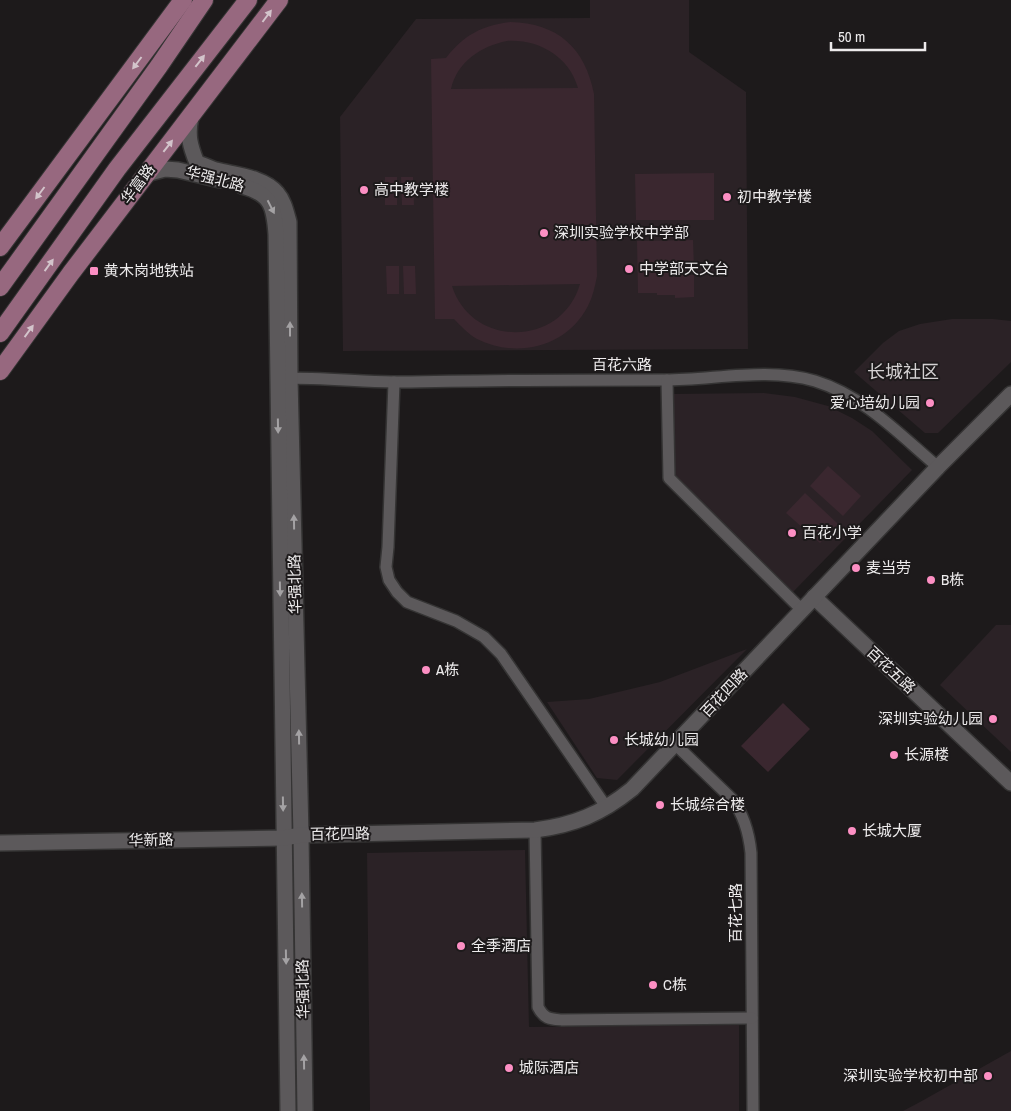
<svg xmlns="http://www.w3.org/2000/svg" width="1011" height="1111" font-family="'Archivo Narrow','Noto Sans SC',sans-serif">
<rect width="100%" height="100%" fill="#1d1a1b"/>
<g fill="#2b2226">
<path d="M590,0H689V52L746,92L748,349L343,351L340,117L416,19L590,18Z"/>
<path d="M952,319H993L1011,321V362L938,433H925L854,372L883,343L899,331L920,324Z"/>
<path d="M764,393L795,397L828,406L852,418L872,431L912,470L793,592L673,475L672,394Z"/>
<path d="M996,625H1011V752L940,685Z"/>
<path d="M747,649L617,780L597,778L547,702L589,699L660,682Z"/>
<path d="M525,850L529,1027L739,1025V1111H370L367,853Z"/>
<path d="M1011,1051V1111H903L920,1102Z"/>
</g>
<g fill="#3a272f" fill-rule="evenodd">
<path d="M510,22C558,23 585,48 594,94L597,276C595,286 593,296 588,306C567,347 517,359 477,339C468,334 461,326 454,319H435L431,59L446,58C464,35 481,26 510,22ZM507,41C538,39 569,56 578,88L451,89C457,62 481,46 507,41ZM580,284C562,347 472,349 452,286Z"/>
<path d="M714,173V220H636L635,174Z"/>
<rect x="385" y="177" width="12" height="28"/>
<path d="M401,177H413L414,205H402Z"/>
<path d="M693,240L694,268H687L686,275H694V297L675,298V295H657V293H638L637,241Z"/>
<path d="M386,266H399V294H387Z"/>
<path d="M403,266H415L416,294H404Z"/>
<path d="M828,466L861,496L843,516L810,486Z"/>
<path d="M805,493L838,524L820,543L786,513Z"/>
<path d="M783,703L810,729L768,772L741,746Z"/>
</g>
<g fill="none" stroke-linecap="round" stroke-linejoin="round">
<defs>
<g id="street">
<path d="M284,378C321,378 357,381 393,382C421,382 449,381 476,381C539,380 602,380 665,380C714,380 767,367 815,381C864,396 900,435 938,467"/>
<path d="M667,380L669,478L802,610"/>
<path d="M394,382L388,547L386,567L389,580L397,592L407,602L456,621L484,637L501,654L607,808"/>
<path d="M675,744L732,799C744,815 749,833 751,853L753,1111"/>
<path d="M535,830L538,1007C544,1019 550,1019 562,1020L752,1018"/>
</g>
<g id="secondary">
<path d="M191,117C187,135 190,146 197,163C204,165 210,168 216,170C235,175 264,177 277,193C284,201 286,211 289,222L290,378L301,835L305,1111"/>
<path d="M146,174L165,169L178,170L220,180"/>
<path d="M242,186C272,194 274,207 276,234L288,1111"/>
<path d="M814,597L1011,783"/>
<path d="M0,843L284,838L301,835L535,830C574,825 601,814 632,789L938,467L1011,394"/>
</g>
<g id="primary">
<path d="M0,247L183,0"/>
<path d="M0,287L159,66L204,0"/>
<path d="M0,333L117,169L248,0"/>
<path d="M0,371L71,273L279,0"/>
</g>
</defs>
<use href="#street" stroke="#353434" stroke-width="14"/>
<use href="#secondary" stroke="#353434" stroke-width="18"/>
<use href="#primary" stroke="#353434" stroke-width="20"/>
<use href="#street" stroke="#5c595b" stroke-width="11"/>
<use href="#secondary" stroke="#5c595b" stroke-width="15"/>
<use href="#primary" stroke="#97687f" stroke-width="18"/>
</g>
<defs><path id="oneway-solid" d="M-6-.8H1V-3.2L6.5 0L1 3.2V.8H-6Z" transform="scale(1.25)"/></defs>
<g fill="#d3c4cb">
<use href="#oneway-solid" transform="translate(267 16) rotate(-53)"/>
<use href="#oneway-solid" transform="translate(200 61) rotate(-52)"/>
<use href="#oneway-solid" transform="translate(137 63) rotate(127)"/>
<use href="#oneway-solid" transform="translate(168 146) rotate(-52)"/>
<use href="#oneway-solid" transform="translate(40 193) rotate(127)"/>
<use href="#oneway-solid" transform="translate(49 265) rotate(-54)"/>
<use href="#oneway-solid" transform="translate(29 331) rotate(-54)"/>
</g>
<g fill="#a4a2a4">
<use href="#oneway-solid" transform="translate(271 207) rotate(63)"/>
<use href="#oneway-solid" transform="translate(290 329) rotate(-90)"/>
<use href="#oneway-solid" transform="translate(278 426) rotate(89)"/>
<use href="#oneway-solid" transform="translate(294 522) rotate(-91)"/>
<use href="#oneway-solid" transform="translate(280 589) rotate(89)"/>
<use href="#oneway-solid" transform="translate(299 737) rotate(-91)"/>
<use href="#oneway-solid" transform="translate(283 804) rotate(89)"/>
<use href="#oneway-solid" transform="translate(302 900) rotate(-91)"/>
<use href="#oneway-solid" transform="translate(286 957) rotate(89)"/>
<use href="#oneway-solid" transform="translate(304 1062) rotate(-91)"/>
</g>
<g fill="#fc8fc3" stroke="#1d1a1b" stroke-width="2">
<circle cx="364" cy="190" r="5"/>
<circle cx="727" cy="197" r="5"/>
<circle cx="544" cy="233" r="5"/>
<circle cx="629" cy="269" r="5"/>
<rect x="89" y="266" width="10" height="10" rx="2.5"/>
<circle cx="930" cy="403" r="5"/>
<circle cx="792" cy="533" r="5"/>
<circle cx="856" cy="568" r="5"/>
<circle cx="931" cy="580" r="5"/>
<circle cx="426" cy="670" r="5"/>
<circle cx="993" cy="719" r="5"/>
<circle cx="614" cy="740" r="5"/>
<circle cx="894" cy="755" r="5"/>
<circle cx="660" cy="805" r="5"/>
<circle cx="852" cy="831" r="5"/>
<circle cx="461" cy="946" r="5"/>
<circle cx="653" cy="985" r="5"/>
<circle cx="509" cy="1068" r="5"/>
<circle cx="988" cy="1076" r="5"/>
</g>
<g text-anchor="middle" stroke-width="4" stroke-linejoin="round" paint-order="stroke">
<g font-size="15" fill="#edebec" stroke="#1d1a1b">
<text transform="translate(215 179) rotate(15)" y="5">华强北路</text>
<text transform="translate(138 184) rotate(-53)" y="5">华富路</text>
<text x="622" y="370">百花六路</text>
<text transform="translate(295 584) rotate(-91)" y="5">华强北路</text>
<text transform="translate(891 670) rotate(43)" y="5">百花五路</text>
<text transform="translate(724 693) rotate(-47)" y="5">百花四路</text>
<text transform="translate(340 834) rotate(-1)" y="5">百花四路</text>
<text transform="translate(151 840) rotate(-1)" y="5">华新路</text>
<text transform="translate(736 913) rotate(-90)" y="5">百花七路</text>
<text transform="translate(303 989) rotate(-91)" y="5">华强北路</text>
</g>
<g font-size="15" fill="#edebec" stroke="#1d1a1b" text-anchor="start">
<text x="374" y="195">高中教学楼</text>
<text x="737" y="202">初中教学楼</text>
<text x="554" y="238">深圳实验学校中学部</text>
<text x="639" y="274">中学部天文台</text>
<text x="104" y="276">黄木岗地铁站</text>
<text x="920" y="408" text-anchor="end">爱心培幼儿园</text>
<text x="802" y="538">百花小学</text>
<text x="866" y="573">麦当劳</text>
<text x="941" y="585">B栋</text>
<text x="436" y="675">A栋</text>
<text x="983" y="724" text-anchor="end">深圳实验幼儿园</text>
<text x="624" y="745">长城幼儿园</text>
<text x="904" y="760">长源楼</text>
<text x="670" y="810">长城综合楼</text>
<text x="862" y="836">长城大厦</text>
<text x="471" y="951">全季酒店</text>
<text x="663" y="990">C栋</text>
<text x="519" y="1073">城际酒店</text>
<text x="978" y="1081" text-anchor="end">深圳实验学校初中部</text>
</g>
<g font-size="18" fill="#d4d1d2" stroke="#1d1a1b">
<text x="903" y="378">长城社区</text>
</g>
</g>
<path d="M831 42v8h94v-8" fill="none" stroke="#edebec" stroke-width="2.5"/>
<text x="838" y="42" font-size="15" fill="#edebec" stroke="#1d1a1b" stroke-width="4" paint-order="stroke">50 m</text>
</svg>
